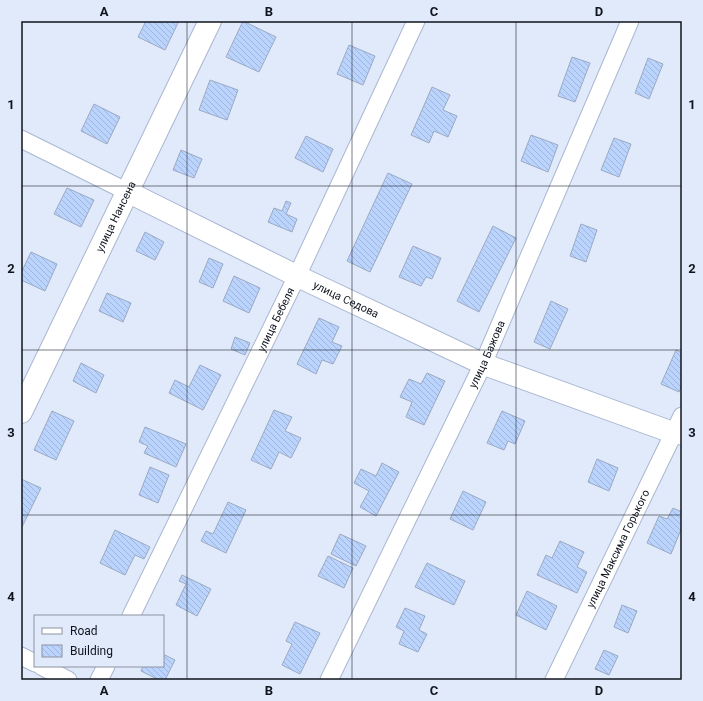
<svg xmlns="http://www.w3.org/2000/svg" width="703" height="701" font-family="Roboto,sans-serif">
<defs>
<pattern id="building-back-hatch" width="6" height="6" patternUnits="userSpaceOnUse"><rect width="6" height="6" fill="#bad4fe"/><path d="M-1 5l2 2M0 0l6 6M5-1l2 2" fill="none" stroke="#9fb5d9"/></pattern>
</defs>
<rect width="100%" height="100%" fill="#e1eafa"/>
<g fill="url(#building-back-hatch)" stroke="#9ba9c2">
<path d="M146,21H175L178,23L165,50L138,37Z"/>
<path d="M243,21L276,37L259,72L226,57Z"/>
<path d="M349,45L375,56L363,85L337,74Z"/>
<path d="M572,57L590,63L575,102L558,96Z"/>
<path d="M648,58L663,64L649,99L635,93Z"/>
<path d="M210,80L238,90L227,120L199,110Z"/>
<path d="M432,87L450,95L443,110L457,116L448,137L434,131L429,143L411,135Z"/>
<path d="M94,104L120,117L107,144L81,131Z"/>
<path d="M531,135L558,145L548,172L521,161Z"/>
<path d="M306,136L333,149L323,172L295,158Z"/>
<path d="M614,138L631,144L619,177L601,170Z"/>
<path d="M181,150L202,159L194,178L173,170Z"/>
<path d="M388,173L412,184L370,272L347,261Z"/>
<path d="M67,188L94,200L81,227L54,214Z"/>
<path d="M286,201L291,203L286,214L297,219L292,232L268,222L274,208L282,211Z"/>
<path d="M581,224L597,230L586,262L570,256Z"/>
<path d="M493,226L516,238L479,312L457,301Z"/>
<path d="M145,232L164,242L155,260L136,251Z"/>
<path d="M413,246L441,258L432,279L426,277L421,286L399,277Z"/>
<path d="M31,252L57,264L45,291L21,280V273Z"/>
<path d="M209,258L223,264L213,288L199,282Z"/>
<path d="M234,276L260,288L249,313L223,301Z"/>
<path d="M107,293L131,303L123,322L99,311Z"/>
<path d="M551,301L568,309L550,349L534,342Z"/>
<path d="M319,318L339,327L332,342L342,346L333,364L322,360L316,374L297,364Z"/>
<path d="M235,337L250,343L245,355L231,349Z"/>
<path d="M676,350L682,353V384L679,392L661,384Z"/>
<path d="M81,363L104,375L96,393L73,381Z"/>
<path d="M200,365L221,375L203,410L169,393L175,380L189,387Z"/>
<path d="M427,373L445,381L424,425L406,417L412,402L400,397L409,379L421,384Z"/>
<path d="M274,410L292,417L285,431L301,438L291,458L279,452L271,469L251,460Z"/>
<path d="M52,411L74,421L56,460L34,450Z"/>
<path d="M502,411L525,421L515,444L508,441L504,450L487,443Z"/>
<path d="M145,427L186,444L176,467L144,453L148,446L139,442Z"/>
<path d="M597,459L618,468L609,491L588,482Z"/>
<path d="M382,463L399,472L376,516L360,507L369,491L354,483L361,469L376,476Z"/>
<path d="M150,467L169,475L158,503L139,495Z"/>
<path d="M21,479L41,488L22,527H21Z"/>
<path d="M463,491L486,502L473,530L450,519Z"/>
<path d="M228,502L246,510L226,553L201,541L206,531L213,534Z"/>
<path d="M673,508L682,512V527L671,554L647,543L659,516L667,519Z"/>
<path d="M115,530L150,547L144,559L135,555L125,575L100,563Z"/>
<path d="M340,534L366,546L356,566L331,554Z"/>
<path d="M560,541L584,552L577,567L587,572L577,593L537,575L546,555L552,558Z"/>
<path d="M328,556L353,568L344,588L318,576Z"/>
<path d="M427,563L465,581L454,605L415,587Z"/>
<path d="M182,575L211,589L197,616L176,605L186,584L179,581Z"/>
<path d="M527,591L557,606L546,630L516,615Z"/>
<path d="M622,605L637,611L628,633L614,627Z"/>
<path d="M405,608L425,616L419,630L427,634L418,652L399,644L404,631L396,627Z"/>
<path d="M295,622L320,633L300,674L282,665L292,644L286,641Z"/>
<path d="M604,650L618,656L609,675L595,669Z"/>
<path d="M163,654L175,660L165,680H159L141,671L143,666H163Z"/>
</g>
<g fill="none" stroke-linecap="round" stroke-linejoin="round">
<defs>
<g id="minor">
<path d="M21,139L128,192"/>
<path id="s1" d="M131,616L297,276L416,21"/>
<path d="M21,656L35,663"/>
<path d="M41,666L68,680"/>
<path d="M99,680L106,666"/>
<path id="s2" d="M329,680L483,364L630,21"/>
<path id="s3" d="M554,680L682,416"/>
</g>
<g id="tertiary">
<path id="s4" d="M128,192L297,276L483,364L674,433L682,434"/>
</g>
<g id="secondary">
<path id="s5" d="M21,412L210,21"/>
</g>
</defs>
<use href="#minor" stroke="#a9b7d0" stroke-width="19"/>
<use href="#tertiary" stroke="#a9b7d0" stroke-width="23"/>
<use href="#secondary" stroke="#a9b7d0" stroke-width="24"/>
<use href="#minor" stroke="#fff" stroke-width="17"/>
<use href="#tertiary" stroke="#fff" stroke-width="21"/>
<use href="#secondary" stroke="#fff" stroke-width="22"/>
</g>
<path fill="none" stroke="#0f141d" stroke-width="1" stroke-opacity="0.55" d="M187,21V680M352,21V680M516,21V680M21,186H682M21,350H682M21,515H682"/>
<g text-anchor="middle" stroke-width="3" stroke-linejoin="round" paint-order="stroke">
<g font-size="11" fill="#0f141d" stroke="#e1eafa">
<text dy="4" stroke="none"><textPath href="#s5" startOffset="217">улица Нансена</textPath></text>
<text dy="4" stroke="none"><textPath href="#s4" startOffset="243">улица Седова</textPath></text>
<text dy="4" stroke="none"><textPath href="#s1" startOffset="330">улица Бебеля</textPath></text>
<text dy="4" stroke="none"><textPath href="#s2" startOffset="362">улица Бажова</textPath></text>
<text dy="4" stroke="none"><textPath href="#s3" startOffset="146">улица Максима Горького</textPath></text>
</g>
</g>
<rect width="703" height="701" fill="none" stroke="#e1eafa" stroke-width="44"/>
<rect x="34" y="615" width="130" height="52" fill="#e1eafa" stroke="#8d94a2"/>
<rect x="42" y="628" width="20" height="6" fill="#ffffff" stroke="#8d94a2"/>
<text x="70" y="635" font-size="12" fill="#0f141d">Road</text>
<rect x="42" y="645" width="20" height="12" fill="url(#building-back-hatch)" stroke="#8d94a2"/>
<text x="70" y="655" font-size="12" fill="#0f141d">Building</text>
<rect x="22" y="22" width="659" height="657" fill="none" stroke="#0f141d" stroke-width="1.5"/>
<g font-size="13" text-anchor="middle" font-weight="bold" fill="#0f141d">
<text x="104" y="16">A</text>
<text x="269" y="16">B</text>
<text x="434" y="16">C</text>
<text x="599" y="16">D</text>
<text x="11" y="109">1</text>
<text x="692" y="109">1</text>
<text x="11" y="273">2</text>
<text x="692" y="273">2</text>
<text x="11" y="437">3</text>
<text x="692" y="437">3</text>
<text x="11" y="601">4</text>
<text x="692" y="601">4</text>
<text x="104" y="695">A</text>
<text x="269" y="695">B</text>
<text x="434" y="695">C</text>
<text x="599" y="695">D</text>
</g>
</svg>
